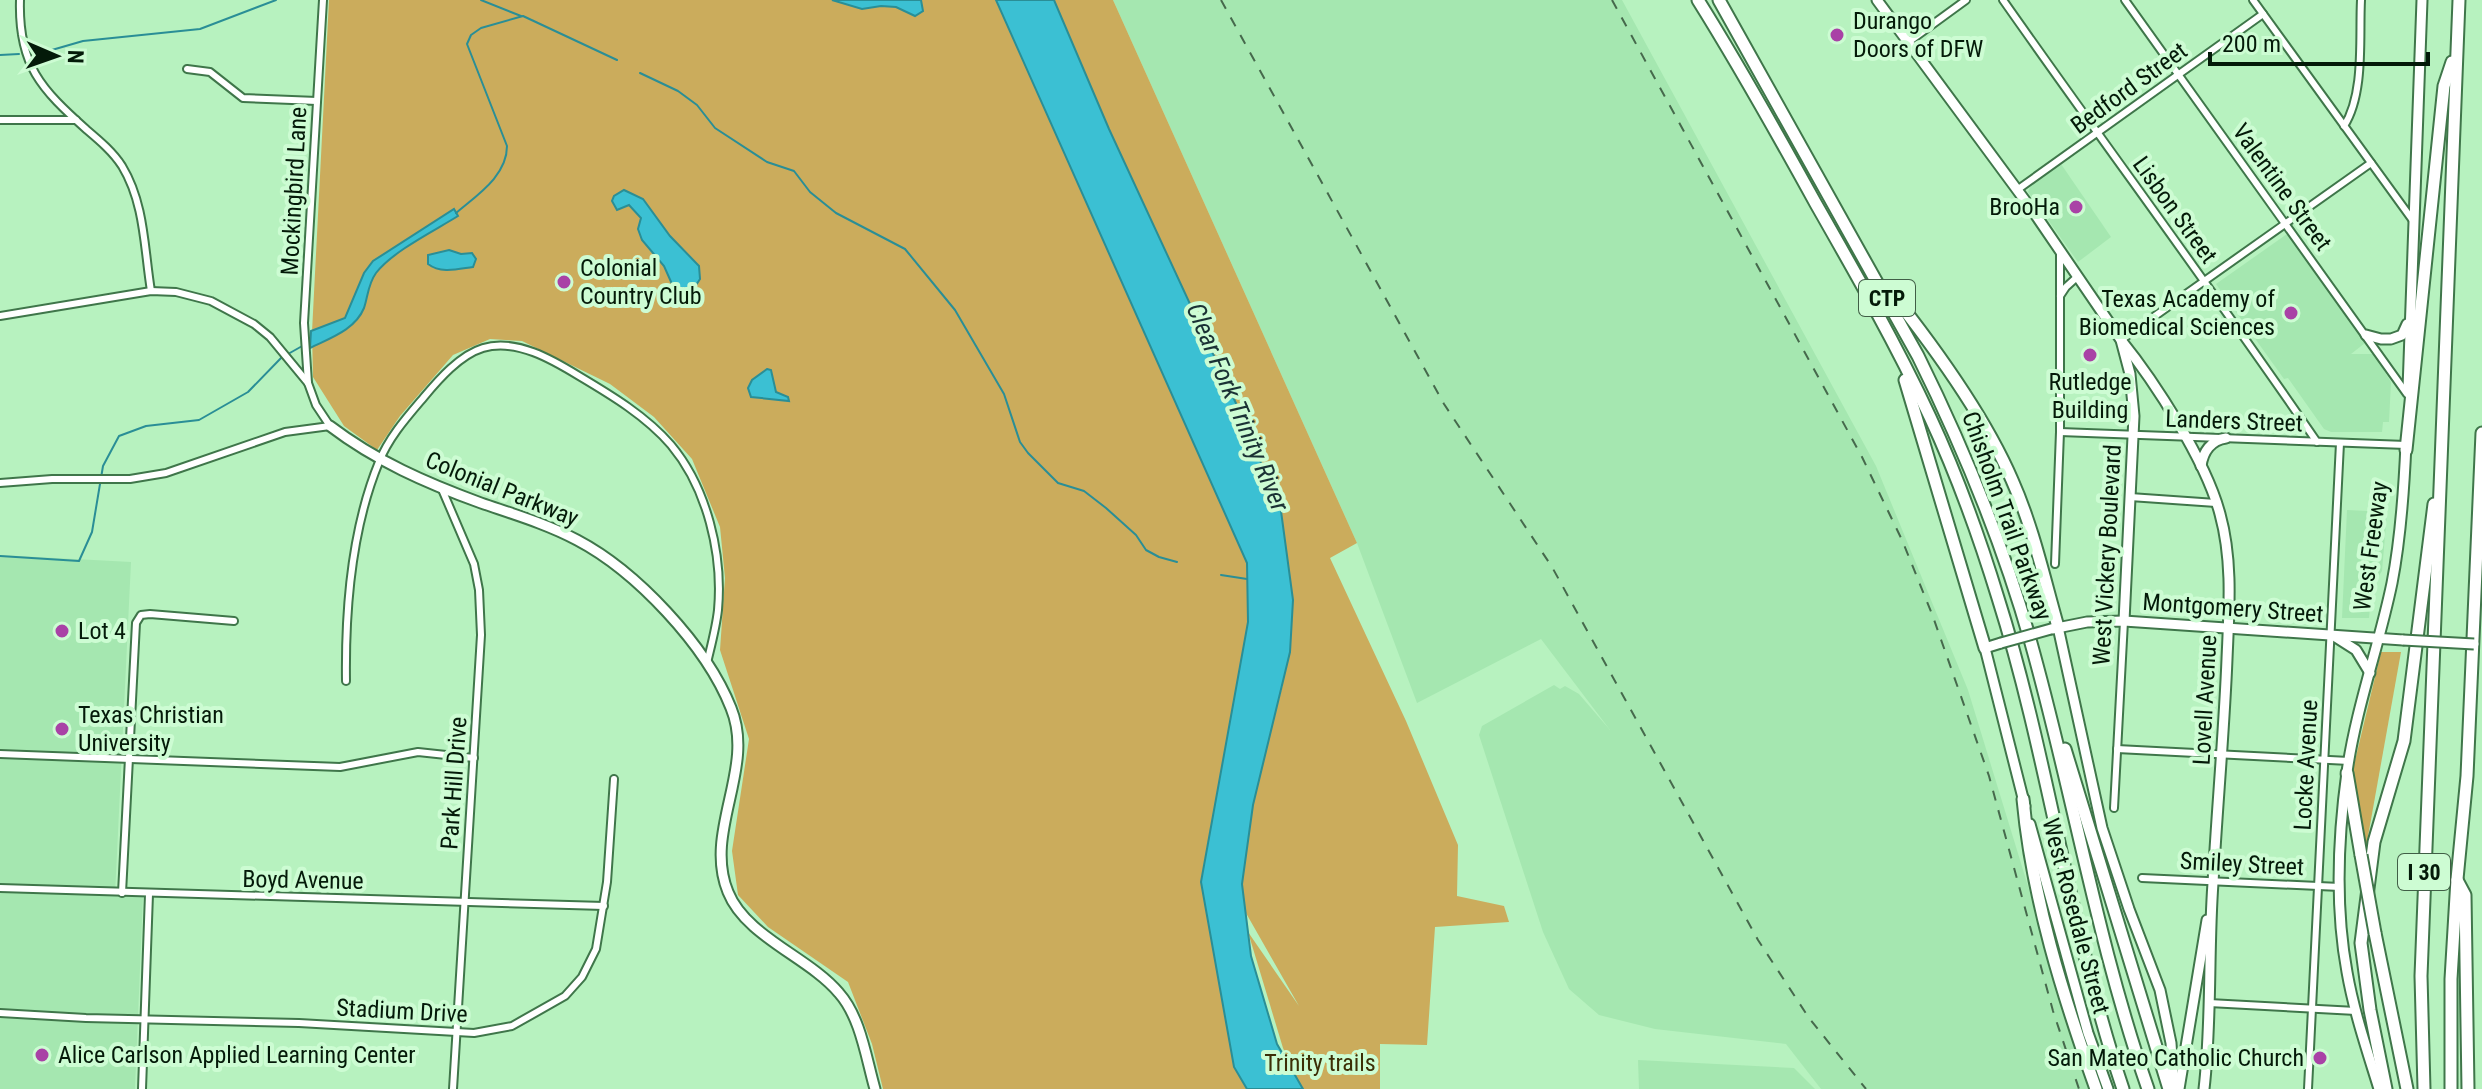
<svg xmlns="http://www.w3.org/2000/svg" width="2482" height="1089" font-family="'Roboto Condensed',sans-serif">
<rect width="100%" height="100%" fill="#b7f2bf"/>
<g fill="#a5e7b0">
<path d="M1113,0H1622L1876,466L1968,690L2090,1089H1821L1786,1044L1655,1029L1599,1015L1569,989L1543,932L1479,735L1482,726L1554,685L1560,689L1565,686L1579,694L1610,730L1541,639L1417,703L1357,543Z"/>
<path d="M2061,164L2111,237L2078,262L2028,192L2030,187Z"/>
<path d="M2287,234L2365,343L2351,354H2374L2391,382L2389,422H2383L2382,432H2331L2324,429L2288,378L2284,379L2216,284Z"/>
<path d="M2347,510L2387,512L2382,571L2372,586L2369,618H2342Z"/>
<path d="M0,555L131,562L115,895L143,896L135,1089H0Z"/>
<path d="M1638,1060L1794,1068L1815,1089H1639Z"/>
</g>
<g fill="#cbac5c">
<path d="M329,0H1113L1357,543L1330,558L1406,721L1458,845L1457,896L1504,906L1509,922L1435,927L1427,1045L1380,1044V1089H1301L1283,1048L1248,932L1299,1006L1230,885L1283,684L1238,677L1201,880L1234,1067L1247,1089H883L872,1044L848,982L768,927L738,895L732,851L749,739L720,650L725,578L720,527L692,459L654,417L610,384L522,341L490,339L453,355L400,416L377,450L344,426L313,377L312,332Z"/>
<path d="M2381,652H2401L2365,853L2354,783V765Z"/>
</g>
<g fill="#3bc0d3" stroke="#2a8e96" stroke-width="2">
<path d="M832,0H921L923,11L915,16L896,7L881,6L862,9Z"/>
<path d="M996,0H1054L1109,129L1240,412L1281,511L1293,600L1290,652L1253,805L1242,884L1251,956L1277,1044L1303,1089H1247L1234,1067L1201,882L1248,622L1247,563Z"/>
<path d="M624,190L643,199L670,236L699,266L700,279L694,288L681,291L672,284L664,266L642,240L638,229L641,218L629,205L617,210L612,201L614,196Z"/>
<path d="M454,209L458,216C434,231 393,251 376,273C368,284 368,296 364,308C355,330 330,338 310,348L311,331L345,318L364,273L373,261Z"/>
<path d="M449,250L461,254L472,253L476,259L473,267C458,269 441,274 428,264V255Z"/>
<path d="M767,369L771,370L776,392L788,397L789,401L751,397L748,388L752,380Z"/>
</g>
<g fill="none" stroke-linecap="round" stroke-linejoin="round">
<g stroke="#2a8e96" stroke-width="2">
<path d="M481,0L521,16"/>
<path d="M38,54L83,41L200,29L276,0"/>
<path d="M0,55L19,54"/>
<path d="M640,73L678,91L697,105L715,128L767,162L794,171L810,192L836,213L905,249L955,310L1004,394L1020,442L1028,453L1058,483L1084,491L1106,508L1136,535L1146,550L1159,557L1177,562"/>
<path d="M456,213C477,195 507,176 507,146L467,44L471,35L481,28L523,16L617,60"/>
<path d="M288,354L304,345"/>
<path d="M0,556L79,561L92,532L103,466L119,436L146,426L199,420L248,392L282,357"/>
<path d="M1221,575L1247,579"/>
</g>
<defs>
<g id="street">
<path d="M20,0C18,65 41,89 87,130C100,141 113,152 122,166C145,204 144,248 151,291"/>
<path d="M2003,0C2107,148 2215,293 2317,442"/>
<path d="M2125,0L2407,394"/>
<path d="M2253,0L2414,222"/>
<path d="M1907,43L1966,0"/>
<path d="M187,69L210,72L243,98L317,101"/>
<path d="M0,120H76"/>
<path d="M2344,126C2365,93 2359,38 2361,0"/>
<path d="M2017,190L2263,14"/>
<path d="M2060,296L2066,287L2077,277"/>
<path d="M0,316L151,291L176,292L211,301L254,324L270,337L308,383L316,405L330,426L285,432L166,473L130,479H52L0,483"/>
<path d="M2121,340L2371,163"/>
<path d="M308,383L304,323L323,0"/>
<path d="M2060,432L2406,445"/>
<path d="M441,487L474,564L479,590L481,635L453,1089"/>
<path d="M2130,497L2216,503"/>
<path d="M2055,564L2060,432V252"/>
<path d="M346,681C345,608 351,530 379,462C389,437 407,417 424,397C439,379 460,355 483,348C516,338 553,360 579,376C611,395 646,416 671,445C707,488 723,554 718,610C716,628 711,646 707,663"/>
<path d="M2117,749L2349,761"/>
<path d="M0,754L340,767L418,752L474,758"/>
<path d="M2114,808L2124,621"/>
<path d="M2142,878L2340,887"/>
<path d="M0,888L604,906"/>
<path d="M122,893L136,623L141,615L150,614L234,621"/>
<path d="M2209,1003L2356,1011"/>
<path d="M0,1013L86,1018L299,1023L474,1033L512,1026L565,996L582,977L596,949L607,882L614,779"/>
<path d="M142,1089L149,894"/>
<path d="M2308,1089L2340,443"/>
</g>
<g id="secondary">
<path d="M1877,0L2035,214L2121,340L2130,374L2134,416L2124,621"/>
<path d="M2366,335L2381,339H2391L2402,335L2407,324"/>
<path d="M2121,340C2155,382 2206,461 2220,514C2233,561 2229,610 2227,659C2224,734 2217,808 2213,883C2208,951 2212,1021 2204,1089"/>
<path d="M2408,389L2422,0"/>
<path d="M330,426C376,461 426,483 481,503C513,514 547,524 577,540C636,571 706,645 731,708C756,769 703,831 728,892C746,937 809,957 839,993C861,1018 866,1058 875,1089"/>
<path d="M2201,466C2203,452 2211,440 2226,438"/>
<path d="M2058,627L2102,828L2129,909L2160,990L2171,1043L2174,1089"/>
<path d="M2052,629L2087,622L2124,621L2403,640"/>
<path d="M2334,636L2356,650L2370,673"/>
<path d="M2001,643L1985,648L2025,806"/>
<path d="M2030,824L2088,1033L2108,1089"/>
<path d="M2179,1089L2207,920"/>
<path d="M2379,1089C2367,1050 2354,1012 2347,972C2335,907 2338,837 2347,772C2356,708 2379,646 2392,583C2401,537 2404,490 2406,444"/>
</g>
<g id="highway">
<path d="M1698,0C1740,67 1778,135 1816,204C1856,274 1896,344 1930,417C1957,475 1979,536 1998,598C2049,759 2069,929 2123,1089"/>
<path d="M1719,0L1918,356C1964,449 2003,544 2031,643C2073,792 2097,943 2148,1089"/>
<path d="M1888,289C1932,344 1984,415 2012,480C2033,527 2044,578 2058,627"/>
<path d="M1905,380L1985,648"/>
<path d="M2406,450L2444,86L2452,62"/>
<path d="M2065,749L2169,1089"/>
<path d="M2347,773L2361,855"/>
<path d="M2023,799C2032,898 2063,996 2096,1089"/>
<path d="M2457,880L2465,895L2468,1089"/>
<path d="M2375,933L2407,1089"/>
<path d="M2386,1089L2370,1010L2361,943L2374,842L2404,741L2434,504"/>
<path d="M2424,1089L2421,976L2459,0"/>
<path d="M2451,1089V979L2457,879L2467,776L2482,433"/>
</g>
</defs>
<use href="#street" stroke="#3f764a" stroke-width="10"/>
<use href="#secondary" stroke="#3f764a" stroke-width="13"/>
<use href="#highway" stroke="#3f764a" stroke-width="15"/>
<use href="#street" stroke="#fff" stroke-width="6"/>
<use href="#secondary" stroke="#fff" stroke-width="9"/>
<use href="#highway" stroke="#fff" stroke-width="11"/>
<g stroke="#46694c" stroke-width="2" stroke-dasharray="10 10" stroke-linecap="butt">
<path d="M1221,0L1444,404L1552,567L1758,940L1809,1018L1866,1089"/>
<path d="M1612,0L1862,457L1902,540L1932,614L1989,776L2053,1011L2079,1089"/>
</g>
<defs>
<g id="secondary-bridge">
<path d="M2403,640L2474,644"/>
<path d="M2001,643L2051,629"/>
</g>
<path id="highway-bridge" d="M2361,855L2375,933"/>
</defs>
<use href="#secondary-bridge" stroke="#3f764a" stroke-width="13" stroke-linecap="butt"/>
<use href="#highway-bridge" stroke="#3f764a" stroke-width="15" stroke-linecap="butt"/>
<use href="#secondary-bridge" stroke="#fff" stroke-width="9"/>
<use href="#highway-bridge" stroke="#fff" stroke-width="11"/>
</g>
<g fill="#a942a6" stroke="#cdfcd3" stroke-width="3">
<circle cx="1837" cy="35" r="8"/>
<circle cx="2076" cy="207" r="8"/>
<circle cx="564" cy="282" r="8"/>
<circle cx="2291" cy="313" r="8"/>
<circle cx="2090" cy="355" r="8"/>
<circle cx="62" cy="631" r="8"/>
<circle cx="62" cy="729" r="8"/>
<circle cx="42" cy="1055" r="8"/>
<circle cx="2320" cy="1058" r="8"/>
</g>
<g text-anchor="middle" stroke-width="8" stroke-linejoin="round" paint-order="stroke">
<g fill="#cdfcd3" stroke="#405e46" stroke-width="2">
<rect x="1859" y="280" width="56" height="36" rx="6"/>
<rect x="2398" y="854" width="52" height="36" rx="6"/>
</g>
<g font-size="22" font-weight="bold" fill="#041a09">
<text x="1887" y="306">CTP</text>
<text x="2424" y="880">I 30</text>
</g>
<g font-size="24" fill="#041a09" stroke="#cdfcd3" text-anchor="start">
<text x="1853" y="29">Durango<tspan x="1853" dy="28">Doors of DFW</tspan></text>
<text x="2060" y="215" text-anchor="end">BrooHa</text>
<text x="580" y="276">Colonial<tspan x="580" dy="28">Country Club</tspan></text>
<text x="2275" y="307" text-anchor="end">Texas Academy of<tspan x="2275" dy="28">Biomedical Sciences</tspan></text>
<text x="2090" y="390" text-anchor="middle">Rutledge<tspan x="2090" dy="28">Building</tspan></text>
<text x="78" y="639">Lot 4</text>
<text x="78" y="723">Texas Christian<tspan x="78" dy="28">University</tspan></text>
<text x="58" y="1063">Alice Carlson Applied Learning Center</text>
<text x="2304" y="1066" text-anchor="end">San Mateo Catholic Church</text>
</g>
<g font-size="24" fill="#041a09" stroke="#cdfcd3">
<text transform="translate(2129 88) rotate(-36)" y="8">Bedford Street</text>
<text transform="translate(2282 187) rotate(54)" y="8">Valentine Street</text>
<text transform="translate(294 191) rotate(-87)" y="8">Mockingbird Lane</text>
<text transform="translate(2175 210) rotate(54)" y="8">Lisbon Street</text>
<text transform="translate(2234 421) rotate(2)" y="8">Landers Street</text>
<text transform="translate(502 489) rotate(22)" y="8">Colonial Parkway</text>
<text transform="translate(2007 516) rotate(70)" y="8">Chisholm Trail Parkway</text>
<text transform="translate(2371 546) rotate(-82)" y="8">West Freeway</text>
<text transform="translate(2107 555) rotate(-87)" y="8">West Vickery Boulevard</text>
<text transform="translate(2233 608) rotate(4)" y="8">Montgomery Street</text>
<text transform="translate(2205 700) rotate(-87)" y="8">Lovell Avenue</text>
<text transform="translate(2306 765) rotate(-87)" y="8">Locke Avenue</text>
<text transform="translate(454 783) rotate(-86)" y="8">Park Hill Drive</text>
<text transform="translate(2242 864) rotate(3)" y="8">Smiley Street</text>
<text transform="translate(303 880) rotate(1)" y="8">Boyd Avenue</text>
<text transform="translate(2076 916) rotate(75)" y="8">West Rosedale Street</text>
<text transform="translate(402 1011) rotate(3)" y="8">Stadium Drive</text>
</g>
<g font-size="24" fill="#3c2e06" stroke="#cdfcd3">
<text x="1320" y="1071">Trinity trails</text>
</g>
<g font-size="26" font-style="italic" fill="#1a3134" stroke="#cdfcd3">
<text transform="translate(1238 407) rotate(67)" y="9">Clear Fork Trinity River</text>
</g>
</g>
<g transform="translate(56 56) rotate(92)" stroke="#cdfcd3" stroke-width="6" paint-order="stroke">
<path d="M0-6L14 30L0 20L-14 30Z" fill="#041a09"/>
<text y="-12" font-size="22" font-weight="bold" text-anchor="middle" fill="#041a09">N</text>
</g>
<path d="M2210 52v12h218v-12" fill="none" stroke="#041a09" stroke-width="4"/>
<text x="2222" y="52" font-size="24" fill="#041a09" stroke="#cdfcd3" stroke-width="6" paint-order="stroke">200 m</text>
</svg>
